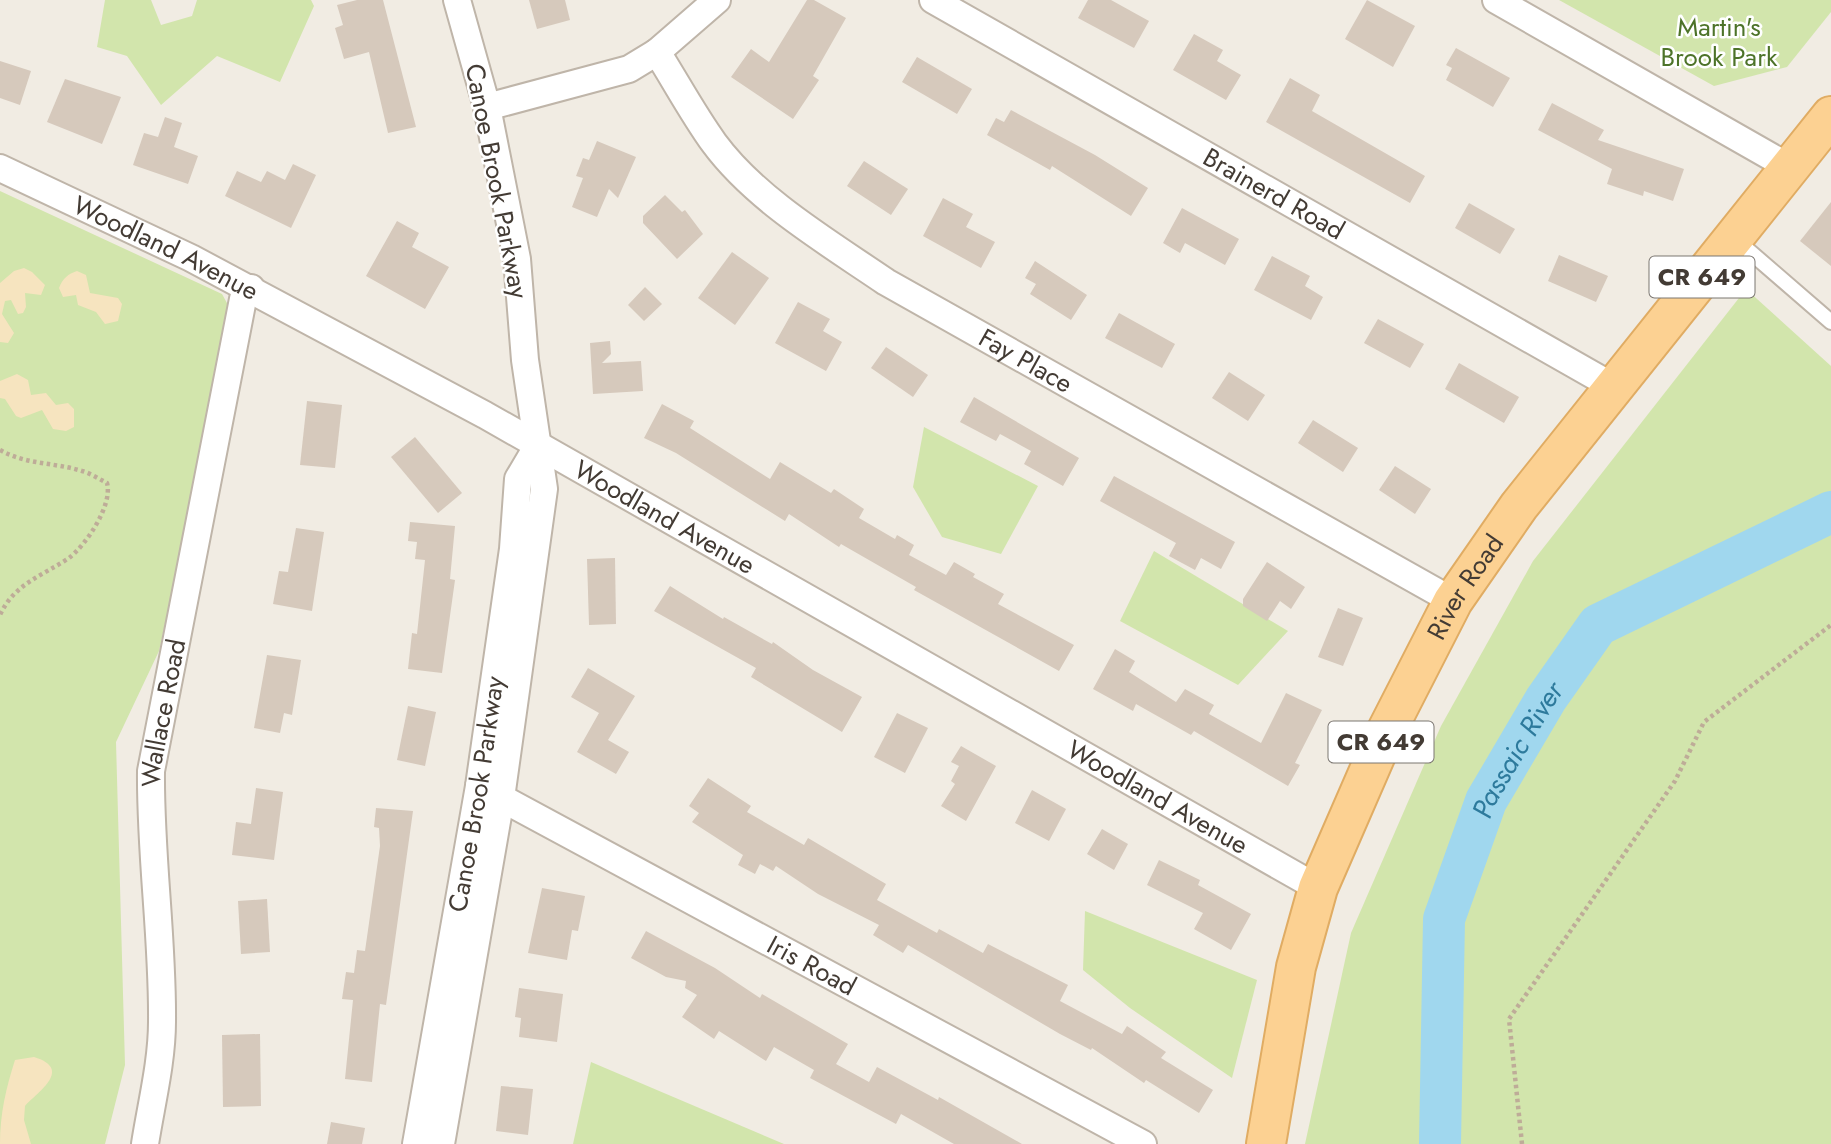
<svg xmlns="http://www.w3.org/2000/svg" width="1831" height="1144" font-family="Jost,sans-serif">
<rect width="100%" height="100%" fill="#f1ece3"/>
<g fill="#d2e5ac">
<path d="M105,0H151L161,25L192,16L197,0H311L314,6L280,82L217,56L161,105L127,56L97,47Z"/>
<path d="M1559,0H1831V12L1787,67L1714,86Z"/>
<path d="M0,191L222,294L233,314L159,651L116,742L125,1065L105,1144H0Z"/>
<path d="M1746,289L1831,366V1144H1305L1351,933L1441,726L1533,561Z"/>
<path d="M924,427L1038,486L1001,554L942,537L913,487Z"/>
<path d="M1154,551L1288,631L1238,685L1120,621Z"/>
<path d="M1085,911L1257,980L1232,1078L1130,1008L1083,970Z"/>
<path d="M591,1062L784,1144H573Z"/>
</g>
<g fill="#f6e4bf">
<path d="M24,268L32,272L45,285L41,295L25,293L26,307L23,313L18,314L11,300L5,301L2,314L14,333L8,343L0,342V283L14,271Z"/>
<path d="M77,271L86,275L90,293L118,298L122,304L118,321L105,324L96,312L78,305L76,295L63,297L59,288C63,278 68,274 77,271Z"/>
<path d="M17,374L28,380L31,395L46,393L56,405L68,403L74,409V427L66,431L53,429L42,410L21,418L16,416L5,399L0,398V381Z"/>
<path d="M34,1057C73,1069 39,1091 25,1106L24,1120L31,1144H0C0,1114 6,1088 15,1060Z"/>
</g>
<g fill="none" stroke-linecap="round" stroke-linejoin="round">
<path stroke="#a0d7ee" stroke-width="42" id="s1" d="M1440,1144L1444,919L1486,801L1546,699L1598,625L1831,512"/>
</g>
<g fill="#d6c9bc">
<path d="M357,0H383L416,127L388,133L369,52L344,59L335,28L343,25L337,5Z"/>
<path d="M529,0H565L570,20L537,29Z"/>
<path d="M807,0H814L846,18L813,76L819,80L793,119L731,77L751,49L769,62Z"/>
<path d="M1088,0H1111L1149,21L1134,48L1078,18Z"/>
<path d="M1367,0L1415,26L1393,67L1345,39Z"/>
<path d="M1194,34L1223,50L1217,61L1241,75L1226,100L1173,70Z"/>
<path d="M1456,48L1510,78L1493,107L1446,80L1452,68L1446,65Z"/>
<path d="M917,57L972,89L957,114L902,82Z"/>
<path d="M0,61L31,71L20,105L0,98Z"/>
<path d="M1290,78L1320,95L1312,111L1425,176L1410,203L1266,122Z"/>
<path d="M65,79L121,97L102,144L47,122Z"/>
<path d="M1552,103L1604,130L1598,140L1684,169L1673,201L1644,191L1643,196L1607,184L1612,169L1538,130Z"/>
<path d="M1011,110L1095,155L1148,188L1131,216L1052,166L1050,170L987,135L996,118L1004,122Z"/>
<path d="M165,117L182,123L174,147L198,156L188,184L133,165L144,133L158,137Z"/>
<path d="M597,141L636,157L618,198L609,189L597,217L572,207L583,178L576,176L583,158L589,160Z"/>
<path d="M864,161L908,189L891,215L847,186Z"/>
<path d="M293,164L316,175L291,228L225,196L237,171L261,182L267,171L285,180Z"/>
<path d="M665,195L682,212L685,210L703,234L677,259L643,223V216Z"/>
<path d="M943,198L973,214L966,227L995,242L981,268L923,236Z"/>
<path d="M1831,202V266L1800,241Z"/>
<path d="M1469,203L1515,229L1500,254L1455,228Z"/>
<path d="M1182,208L1239,239L1225,265L1185,243L1180,253L1163,243Z"/>
<path d="M397,221L419,233L412,247L449,267L425,309L366,276Z"/>
<path d="M732,252L769,278L735,325L698,298Z"/>
<path d="M1559,255L1608,276L1596,302L1548,281Z"/>
<path d="M1272,256L1310,276L1305,286L1323,297L1311,320L1254,290Z"/>
<path d="M1035,261L1087,295L1071,320L1030,294L1036,284L1025,278Z"/>
<path d="M645,287L662,304L644,321L628,305Z"/>
<path d="M798,302L830,319L823,331L842,342L826,371L775,343Z"/>
<path d="M1119,313L1175,344L1162,368L1105,338Z"/>
<path d="M1378,319L1424,344L1410,368L1364,343Z"/>
<path d="M610,341L611,354L602,363L641,361L643,391L593,394L590,343Z"/>
<path d="M886,347L928,375L913,397L871,368Z"/>
<path d="M1459,363L1519,397L1504,423L1445,389Z"/>
<path d="M1229,372L1265,395L1248,421L1212,398Z"/>
<path d="M974,397L1079,458L1063,486L1024,464L1031,451L1000,434L996,441L960,422Z"/>
<path d="M307,401L342,405L335,468L300,465Z"/>
<path d="M662,404L694,421L690,428L770,479L780,462L831,493L834,489L864,509L859,518L895,539L897,535L914,545L909,555L946,575L954,562L975,574L973,577L1004,594L998,604L1074,645L1059,671L914,590L916,587L841,544L839,547L789,514L785,521L676,453L644,438Z"/>
<path d="M1313,420L1358,448L1343,472L1298,443Z"/>
<path d="M415,437L462,493L438,513L391,457Z"/>
<path d="M1395,466L1431,489L1415,514L1379,490Z"/>
<path d="M1114,476L1235,542L1221,569L1201,558L1195,570L1169,556L1176,543L1100,501Z"/>
<path d="M410,522L455,526L450,579L455,580L442,673L408,669L412,633L417,634L425,560L415,559L417,542L408,541Z"/>
<path d="M296,528L324,532L312,611L273,604L279,571L288,572Z"/>
<path d="M615,558L616,624L589,625L587,559Z"/>
<path d="M1267,562L1305,587L1291,609L1280,601L1267,621L1243,606V599Z"/>
<path d="M670,586L723,619L724,617L772,644L773,642L813,670L862,697L842,732L751,677L756,668L654,611Z"/>
<path d="M1338,608L1363,618L1343,666L1318,657Z"/>
<path d="M1115,649L1135,661L1129,672L1176,702L1185,689L1214,705L1209,714L1261,743L1286,693L1322,710L1295,763L1300,765L1288,786L1194,731L1191,735L1136,704L1133,711L1093,689Z"/>
<path d="M267,655L301,660L292,715L284,713L280,733L254,728Z"/>
<path d="M588,668L635,696L608,740L629,752L616,774L577,752L599,713L571,697Z"/>
<path d="M408,706L436,712L425,766L397,760Z"/>
<path d="M897,713L928,728L905,773L874,757Z"/>
<path d="M961,746L996,766L966,821L941,806L955,784L951,781L959,766L951,762Z"/>
<path d="M708,778L751,806L747,812L804,845L808,838L886,884L877,900L937,933L939,929L983,953L988,944L1068,985L1060,1001L1122,1034L1127,1026L1166,1052L1161,1058L1213,1090L1199,1113L1146,1080L1144,1083L1092,1048L1091,1050L1060,1034L908,945L903,953L873,935L879,925L818,894L776,866L773,871L760,864L755,874L738,865L743,855L692,822L699,813L689,806Z"/>
<path d="M256,788L283,792L274,860L232,855L236,822L251,824Z"/>
<path d="M1032,790L1066,809L1049,841L1015,823Z"/>
<path d="M376,808L413,811L386,1005L380,1004L372,1082L345,1079L353,1000L342,999L346,972L354,973L357,950L365,951L380,846L379,828L374,827Z"/>
<path d="M1102,829L1128,844L1114,870L1087,854Z"/>
<path d="M1159,860L1200,880L1198,885L1251,914L1231,950L1194,929L1203,913L1147,885Z"/>
<path d="M542,888L585,896L578,931L572,930L567,960L528,953Z"/>
<path d="M267,899L270,952L241,954L238,901Z"/>
<path d="M646,931L715,968L760,998L762,994L848,1044L836,1064L869,1082L877,1067L938,1100L939,1097L1022,1144H954L901,1114L896,1124L810,1078L814,1070L774,1047L766,1061L719,1031L714,1039L682,1017L697,995L685,988L686,981L666,977L631,958Z"/>
<path d="M519,988L563,994L557,1042L519,1037L521,1018L515,1017Z"/>
<path d="M260,1034L261,1106L223,1107L222,1035Z"/>
<path d="M501,1086L533,1089L528,1135L496,1131Z"/>
<path d="M331,1122L365,1128L362,1144H327Z"/>
</g>
<g fill="none" stroke-linecap="round" stroke-linejoin="round">
<defs>
<path id="service" d="M1734,238L1831,322"/>
<g id="minor">
<path id="s2" d="M933,0L1614,387"/>
<path d="M1496,0L1789,167"/>
<path id="s3" d="M657,52C676,82 693,114 714,143C756,200 829,243 886,282L1453,601"/>
<path d="M487,107L629,69L657,52L717,0"/>
<path id="s4" d="M0,168L191,258L485,415L1318,888"/>
<path id="s5" d="M479,786L1143,1144"/>
<path id="s6" d="M145,1144C151,1105 162,1062 162,1022C163,938 150,855 151,771L243,299L251,288"/>
<path id="s7" d="M416,1144L479,786L513,549L518,479L537,447"/>
<path d="M441,1144L501,798L544,489L525,360L517,259L487,107L457,0"/>
</g>
<g id="primary">
<path id="s8" d="M1266,1144L1296,967L1318,888L1385,734L1453,601L1519,506L1831,116"/>
</g>
</defs>
<use href="#service" stroke="#bfb5a9" stroke-width="18"/>
<use href="#minor" stroke="#bfb5a9" stroke-width="30"/>
<use href="#primary" stroke="#e0ac63" stroke-width="42"/>
<g stroke="#beac98" stroke-width="4.5" stroke-dasharray="3.5 3.5" stroke-linecap="butt">
<path d="M0,450C27,465 53,462 82,471C90,473 99,479 107,483C113,505 86,545 69,558C42,576 14,584 0,615"/>
<path d="M1522,1144L1509,1019L1675,781L1704,722L1831,625"/>
</g>
<use href="#service" stroke="#fff" stroke-width="14"/>
<use href="#minor" stroke="#fff" stroke-width="26"/>
<use href="#primary" stroke="#fcd192" stroke-width="38"/>
</g>
<g text-anchor="middle" stroke-width="5" stroke-linejoin="round" paint-order="stroke">
<g fill="#fff" stroke="#7b7671" stroke-width="2">
<rect x="1649.5" y="256.5" width="105" height="41" rx="5"/>
<rect x="1328.5" y="721.5" width="105" height="41" rx="5"/>
</g>
<g font-size="24" font-weight="bold" fill="#433b34">
<text x="1702" y="285">CR 649</text>
<text x="1381" y="750">CR 649</text>
</g>
<g font-size="26" fill="#4d7329" stroke="#fff">
<text x="1719" y="36">Martin's<tspan x="1719" dy="30">Brook Park</tspan></text>
</g>
<g font-size="26" fill="#433b34" stroke="#fff">
<text transform="translate(497 181) rotate(79)" y="9">Canoe Brook Parkway</text>
<text dy="9" stroke="none"><textPath href="#s2" startOffset="392">Brainerd Road</textPath></text>
<text dy="9" stroke="none"><textPath href="#s4" startOffset="184">Woodland Avenue</textPath></text>
<text dy="9" stroke="none"><textPath href="#s3" startOffset="490">Fay Place</textPath></text>
<text dy="9" stroke="none"><textPath href="#s4" startOffset="751">Woodland Avenue</textPath></text>
<text dy="9" stroke="none"><textPath href="#s8" startOffset="597">River Road</textPath></text>
<text dy="9" stroke="none"><textPath href="#s6" startOffset="434">Wallace Road</textPath></text>
<text dy="9" stroke="none"><textPath href="#s7" startOffset="355">Canoe Brook Parkway</textPath></text>
<text dy="9" stroke="none"><textPath href="#s4" startOffset="1318">Woodland Avenue</textPath></text>
<text dy="9" stroke="none"><textPath href="#s5" startOffset="378">Iris Road</textPath></text>
</g>
<g font-size="28" font-style="italic" fill="#2d7a9c" stroke="#fff">
<text dy="10" stroke="none"><textPath href="#s1" startOffset="410">Passaic River</textPath></text>
</g>
</g>
</svg>
